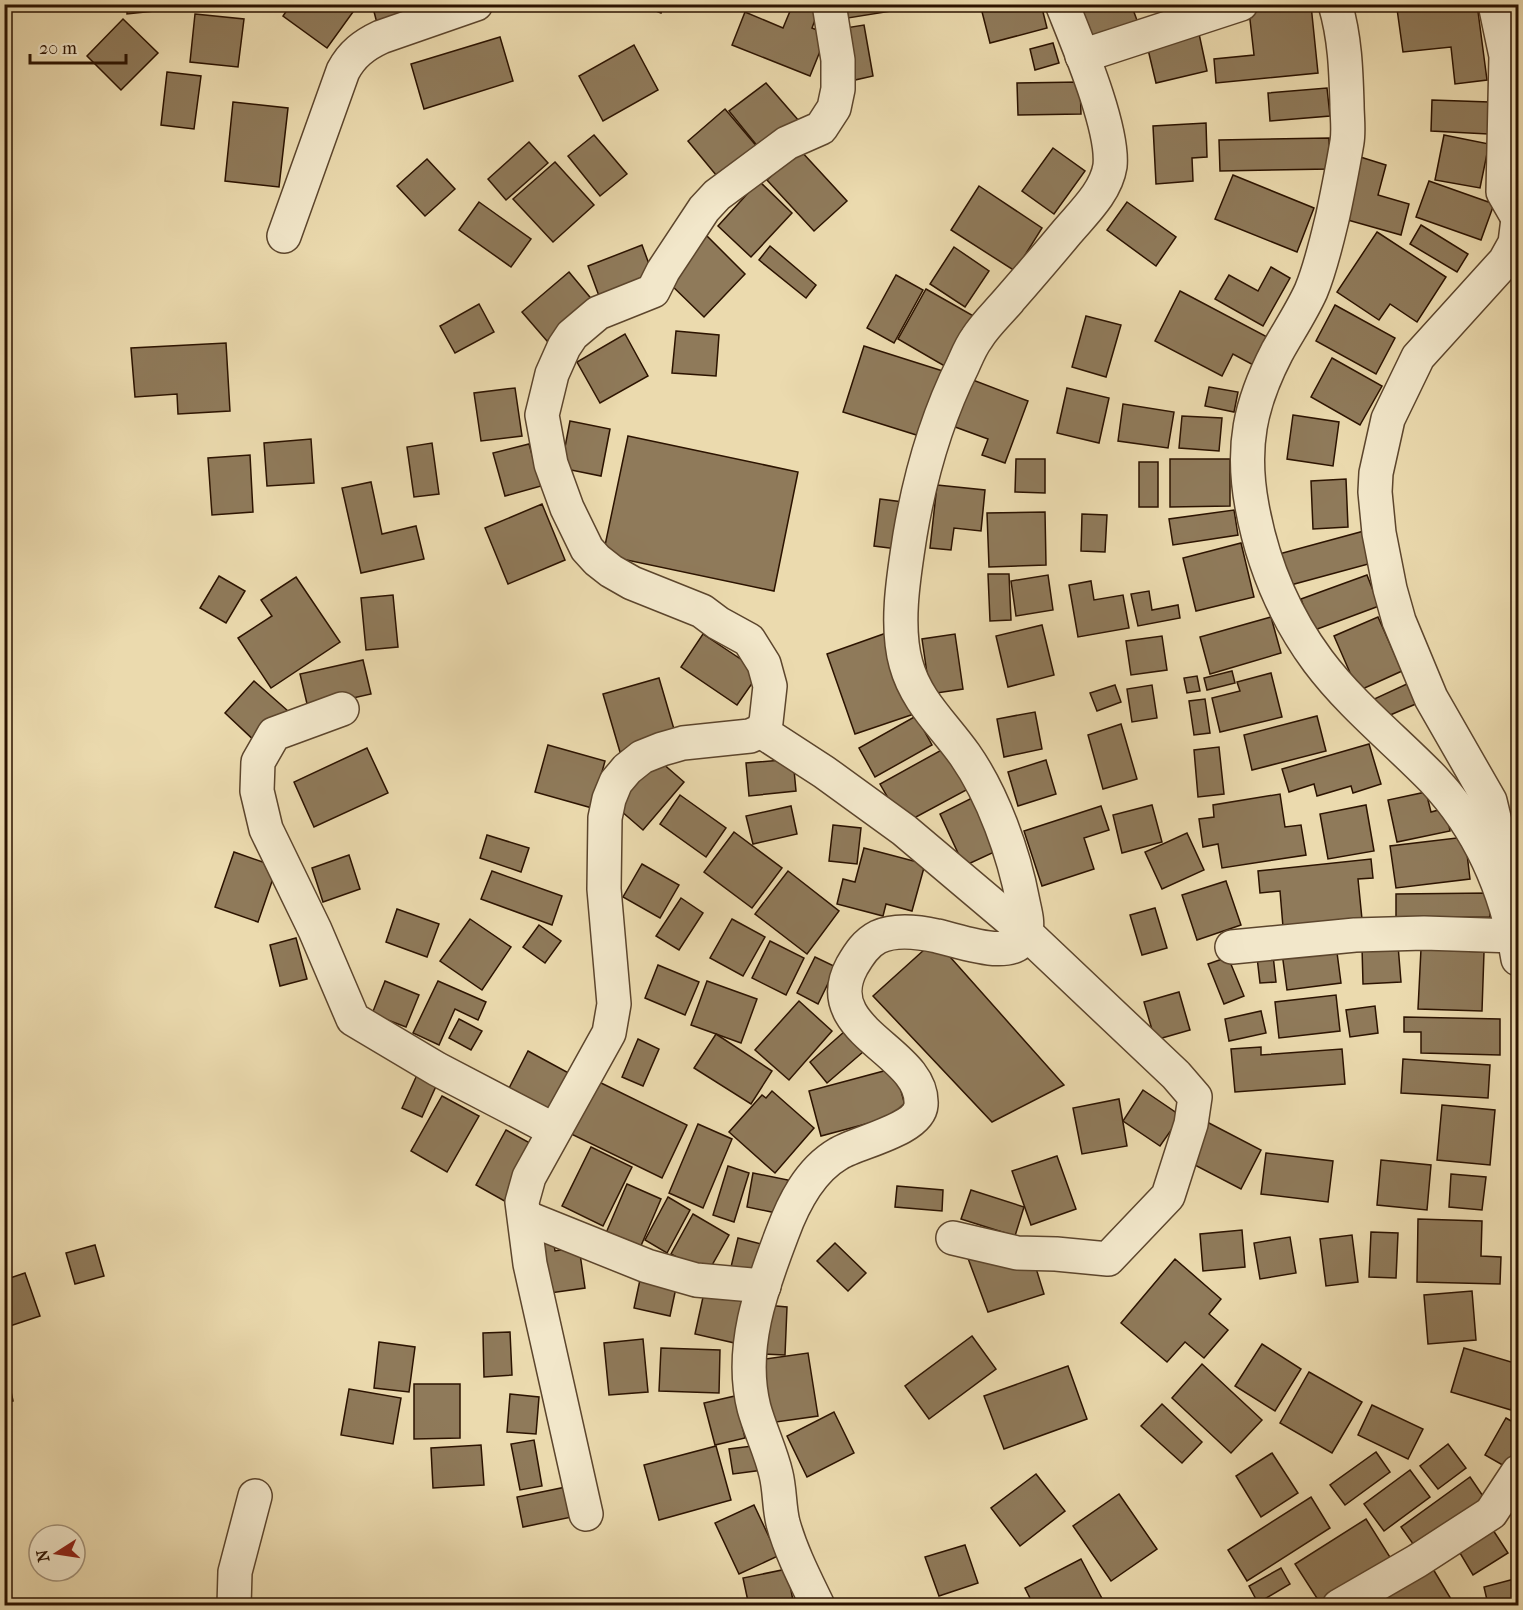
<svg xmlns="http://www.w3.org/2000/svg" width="1523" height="1610" font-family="'IM FELL French Canon',serif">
<rect width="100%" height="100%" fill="#ebdaae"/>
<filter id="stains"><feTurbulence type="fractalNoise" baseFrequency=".00333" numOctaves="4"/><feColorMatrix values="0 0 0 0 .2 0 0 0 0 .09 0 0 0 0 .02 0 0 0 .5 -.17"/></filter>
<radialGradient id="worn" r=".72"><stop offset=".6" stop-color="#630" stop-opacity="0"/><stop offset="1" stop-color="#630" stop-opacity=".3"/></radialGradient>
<g fill="#8f7a5a" stroke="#2c1300" stroke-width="1.5">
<path d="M127,4H173V9L127,14Z"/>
<path d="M291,4H358V5L327,48L283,16Z"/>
<path d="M372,4H410L413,18L378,27Z"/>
<path d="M638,4H664L661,13Z"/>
<path d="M793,4H800L818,12L812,28L827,34L810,76L732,45L745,12L783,28Z"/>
<path d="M846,4H897L898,10L848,18Z"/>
<path d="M980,4H1041L1047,28L990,43Z"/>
<path d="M1078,4H1131L1138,23L1093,40Z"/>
<path d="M1429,4H1477L1487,80L1455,84L1451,47L1403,52L1397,9Z"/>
<path d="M1311,5L1318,73L1216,83L1214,59L1254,55L1249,11Z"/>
<path d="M195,14L244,19L238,67L190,62Z"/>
<path d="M123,19L158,53L121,90L87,56Z"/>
<path d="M864,25L873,76L855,80L845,28Z"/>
<path d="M1198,29L1207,71L1156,83L1146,41Z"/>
<path d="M500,37L513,81L424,109L411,64Z"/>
<path d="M1053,43L1059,63L1035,70L1030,49Z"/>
<path d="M634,45L658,90L603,121L579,76Z"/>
<path d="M167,72L201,76L194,129L161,125Z"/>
<path d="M1080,82L1081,114L1018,115L1017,83Z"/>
<path d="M766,83L799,121L763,153L729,111Z"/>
<path d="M1327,88L1330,116L1270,121L1268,93Z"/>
<path d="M1432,100L1489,102L1488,134L1431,131Z"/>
<path d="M233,102L288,108L279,187L225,181Z"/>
<path d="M725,109L759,149L721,181L688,141Z"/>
<path d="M1206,123L1207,157L1192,158L1193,181L1156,184L1153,126Z"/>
<path d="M594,135L627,174L600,196L568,156Z"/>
<path d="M1444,135L1489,144L1480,188L1435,180Z"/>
<path d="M1329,138L1330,169L1220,171L1219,140Z"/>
<path d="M529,142L548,163L506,200L488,179Z"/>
<path d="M1053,148L1085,171L1054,214L1022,191Z"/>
<path d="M800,150L847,201L814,231L767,180Z"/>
<path d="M1354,155L1386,165L1378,195L1409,204L1401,235L1337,217Z"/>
<path d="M427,159L455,189L425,216L397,186Z"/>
<path d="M555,162L594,205L553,242L513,199Z"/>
<path d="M1233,175L1314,208L1297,252L1215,219Z"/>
<path d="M759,181L792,213L751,257L718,226Z"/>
<path d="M1429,181L1494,204L1481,240L1416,217Z"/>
<path d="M979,186L1042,228L1015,271L951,230Z"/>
<path d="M479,202L531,239L511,267L459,230Z"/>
<path d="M1127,202L1176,237L1156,266L1107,230Z"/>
<path d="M1421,225L1468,254L1457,272L1410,244Z"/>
<path d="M1377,232L1446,277L1417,322L1390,304L1379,320L1337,292Z"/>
<path d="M706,235L745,274L704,317L664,278Z"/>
<path d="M642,245L653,275L599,296L588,266Z"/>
<path d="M770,246L816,285L806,298L759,260Z"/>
<path d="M954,247L989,271L965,307L930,284Z"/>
<path d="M1271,267L1290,278L1263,326L1215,299L1229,275L1258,291Z"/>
<path d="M569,272L594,302L547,341L522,312Z"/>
<path d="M896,275L923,290L894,343L867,328Z"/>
<path d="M926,289L977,318L948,368L898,339Z"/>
<path d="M1180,291L1271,339L1257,367L1233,354L1222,376L1155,341Z"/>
<path d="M479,304L494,332L455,353L440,326Z"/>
<path d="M1335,305L1395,338L1376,374L1316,341Z"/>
<path d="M1086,316L1121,325L1106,377L1072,367Z"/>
<path d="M676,331L719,335L716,376L672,373Z"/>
<path d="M625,334L648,376L600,403L577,362Z"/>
<path d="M226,343L230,411L178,414L177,394L135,397L131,348Z"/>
<path d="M864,346L946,372L926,438L843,412Z"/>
<path d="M1332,358L1382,386L1360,425L1311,397Z"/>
<path d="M965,377L1028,401L1005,463L982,455L988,439L947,424Z"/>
<path d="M1209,387L1238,392L1234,412L1205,406Z"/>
<path d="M515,388L522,436L481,441L474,393Z"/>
<path d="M1067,388L1109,398L1099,443L1057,433Z"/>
<path d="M1123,404L1174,412L1168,448L1118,441Z"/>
<path d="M1293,415L1339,422L1333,466L1287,459Z"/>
<path d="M1182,416L1222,418L1219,451L1179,448Z"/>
<path d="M570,421L610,429L601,476L561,468Z"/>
<path d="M628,436L798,472L774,591L603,555Z"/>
<path d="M311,439L314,483L267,486L264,443Z"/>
<path d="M432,443L439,494L414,497L407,447Z"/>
<path d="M529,444L541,486L505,496L493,453Z"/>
<path d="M250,455L253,512L212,515L208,458Z"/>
<path d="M1016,459H1045V493L1015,492Z"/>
<path d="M1170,459H1230V506L1170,507Z"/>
<rect x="1139" y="462" width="19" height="45"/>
<path d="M1346,479L1348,527L1313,529L1311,481Z"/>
<path d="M371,482L382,534L416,526L424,559L361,573L342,488Z"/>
<path d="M937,485L985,490L981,531L954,528L951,550L930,548Z"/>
<path d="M880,499L903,502L897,549L874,546Z"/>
<path d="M542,504L565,560L508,584L485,528Z"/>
<path d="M1234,510L1238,535L1173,545L1169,519Z"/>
<path d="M1045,512L1046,565L989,567L987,513Z"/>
<path d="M1082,514L1107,515L1105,552L1081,551Z"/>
<path d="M1364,531L1372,563L1287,586L1279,554Z"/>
<path d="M1241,543L1254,597L1196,611L1183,558Z"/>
<path d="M988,574H1009L1011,620L990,621Z"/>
<path d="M1048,575L1053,610L1016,616L1011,581Z"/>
<path d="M1367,575L1379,606L1312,631L1301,599Z"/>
<path d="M219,576L245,591L226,623L200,608Z"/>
<path d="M296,577L340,642L271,688L238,638L272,616L261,600Z"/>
<path d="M1091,581L1094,600L1123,595L1129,628L1078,637L1069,585Z"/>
<path d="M1149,591L1152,610L1178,605L1180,618L1138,626L1131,594Z"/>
<path d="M393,595L398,647L366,650L361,598Z"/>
<path d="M1271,617L1281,653L1210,674L1200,637Z"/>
<path d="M1378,617L1402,671L1358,691L1334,636Z"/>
<path d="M1042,625L1054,675L1008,687L996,636Z"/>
<path d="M889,632L917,713L855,734L827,654Z"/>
<path d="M703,634L760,672L737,705L681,667Z"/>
<path d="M955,634L963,689L930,694L922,639Z"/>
<path d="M1162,636L1167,670L1131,675L1126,641Z"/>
<path d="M363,660L371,694L308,708L300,674Z"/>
<path d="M1232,671L1235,683L1207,690L1204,678Z"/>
<path d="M1271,673L1282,717L1220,732L1212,698L1240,691L1237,682Z"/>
<path d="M1197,676L1200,691L1187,693L1184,678Z"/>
<path d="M659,678L676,736L620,752L603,694Z"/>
<path d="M254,681L288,711L258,744L225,713Z"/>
<path d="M1409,683L1418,703L1381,719L1372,700Z"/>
<path d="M1115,685L1121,702L1097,711L1090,693Z"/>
<path d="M1152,685L1157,718L1132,722L1127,689Z"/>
<path d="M1205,699L1210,733L1194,735L1189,701Z"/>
<path d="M1035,712L1042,749L1004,757L997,719Z"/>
<path d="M916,716L932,745L875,777L859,748Z"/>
<path d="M1317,716L1326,751L1252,770L1244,735Z"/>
<path d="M1121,724L1137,779L1103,789L1088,735Z"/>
<path d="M1369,744L1381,784L1353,793L1351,786L1317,796L1314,784L1289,792L1282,769Z"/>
<path d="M548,745L605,761L592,808L535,792Z"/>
<path d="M947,747L970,788L903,824L880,784Z"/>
<path d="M1219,747L1224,794L1198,797L1194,750Z"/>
<path d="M367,748L388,793L314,827L294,782Z"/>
<path d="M654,756L684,782L643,830L613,804Z"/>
<path d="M793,759L796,791L749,796L746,763Z"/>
<path d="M1046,760L1056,794L1018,806L1008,772Z"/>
<path d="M1426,792L1431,812L1446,808L1450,831L1397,842L1388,800Z"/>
<path d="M1280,794L1285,827L1301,825L1306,855L1222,868L1218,844L1203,847L1199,819L1214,817L1213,805Z"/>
<path d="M680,795L726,828L706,857L660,824Z"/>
<path d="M978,795L1003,848L964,866L940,814Z"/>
<path d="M1152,805L1162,842L1122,853L1113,815Z"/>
<path d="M1366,805L1374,851L1328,859L1320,814Z"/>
<path d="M791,806L797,834L753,844L746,816Z"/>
<path d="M1101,806L1109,830L1084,838L1094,869L1042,886L1024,831Z"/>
<path d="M833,825L861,828L857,864L829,861Z"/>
<path d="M734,832L782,868L752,908L704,872Z"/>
<path d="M1187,833L1204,870L1162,889L1145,852Z"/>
<path d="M487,835L529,848L521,872L480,858Z"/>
<path d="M1465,837L1470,879L1396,888L1390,846Z"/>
<path d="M864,848L925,864L912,911L886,904L883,916L837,904L843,879L855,882Z"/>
<path d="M234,852L277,867L258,922L215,907Z"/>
<path d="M349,855L360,889L323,902L312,868Z"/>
<path d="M1371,859L1373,878L1358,879L1362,919L1283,927L1280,891L1260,893L1258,871Z"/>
<path d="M642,864L679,885L660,918L623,897Z"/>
<path d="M492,871L562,896L552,925L481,899Z"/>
<path d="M788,871L839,911L807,954L755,914Z"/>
<path d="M1226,881L1241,925L1197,940L1182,895Z"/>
<path d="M1490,893V917L1396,918V894Z"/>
<path d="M681,898L703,913L679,950L656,936Z"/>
<path d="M1155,908L1167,948L1142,955L1130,915Z"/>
<path d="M397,909L439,924L427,957L386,942Z"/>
<path d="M470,919L511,947L482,990L440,961Z"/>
<path d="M732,919L765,937L743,976L710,958Z"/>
<path d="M539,925L561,941L545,963L523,947Z"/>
<path d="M296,938L307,979L280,986L270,945Z"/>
<path d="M935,940L1064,1085L992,1122L873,996Z"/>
<path d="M770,941L804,958L786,995L752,978Z"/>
<path d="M1336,945L1341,983L1287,990L1282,953Z"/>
<path d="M1398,945L1401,982L1363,984L1362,947Z"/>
<path d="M1421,949L1484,952L1482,1011L1418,1009Z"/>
<path d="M1273,955L1276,982L1260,983L1257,957Z"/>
<path d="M815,957L836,967L818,1004L797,993Z"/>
<path d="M1228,957L1244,996L1224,1004L1208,964Z"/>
<path d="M658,965L699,982L685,1015L645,998Z"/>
<path d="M385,981L419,995L406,1027L372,1014Z"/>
<path d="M438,981L486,1002L478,1020L455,1009L439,1045L413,1033Z"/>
<path d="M707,981L757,999L741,1043L691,1025Z"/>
<path d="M1179,992L1190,1030L1155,1040L1144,1002Z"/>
<path d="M1336,995L1340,1031L1279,1038L1275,1002Z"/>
<path d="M799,1001L832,1031L789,1080L755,1050Z"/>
<path d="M1375,1006L1378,1033L1350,1037L1346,1010Z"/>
<path d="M1261,1011L1266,1033L1229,1041L1225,1019Z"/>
<path d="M1404,1017L1500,1019V1055L1421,1053V1032H1404Z"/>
<path d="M459,1019L482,1031L471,1050L449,1038Z"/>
<path d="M845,1031L863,1052L827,1083L810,1062Z"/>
<path d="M716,1034L772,1071L751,1104L694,1068Z"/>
<path d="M638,1039L659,1049L643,1086L622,1077Z"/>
<path d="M1261,1047V1055L1342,1049L1345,1084L1235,1092L1231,1049Z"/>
<path d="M528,1051L576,1077L553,1119L506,1094Z"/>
<path d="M1403,1059L1490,1065L1488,1098L1401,1093Z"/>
<path d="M895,1068L907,1113L821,1136L809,1091Z"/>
<path d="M417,1075L437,1084L422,1117L402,1108Z"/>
<path d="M593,1079L687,1125L662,1178L567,1132Z"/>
<path d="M1143,1090L1181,1116L1160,1146L1123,1121Z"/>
<path d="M772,1091L814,1128L775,1173L729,1132L762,1095L766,1098Z"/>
<path d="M442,1096L479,1116L447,1172L411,1151Z"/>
<path d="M1119,1099L1127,1146L1082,1154L1073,1108Z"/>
<path d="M1442,1105L1495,1110L1490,1165L1437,1160Z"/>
<path d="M1207,1122L1261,1150L1241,1189L1187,1161Z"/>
<path d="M698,1124L732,1139L703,1208L669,1193Z"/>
<path d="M506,1130L539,1148L508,1203L476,1185Z"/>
<path d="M591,1147L632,1167L603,1226L562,1206Z"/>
<path d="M1266,1153L1333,1161L1328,1202L1261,1194Z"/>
<path d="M1057,1156L1076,1209L1031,1225L1012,1171Z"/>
<path d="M1381,1160L1431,1165L1427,1210L1377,1205Z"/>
<path d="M728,1166L749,1173L734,1222L713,1215Z"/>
<path d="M753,1173L788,1180L781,1214L747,1207Z"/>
<path d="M1451,1174L1486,1177L1482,1210L1449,1207Z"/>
<path d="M627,1184L661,1199L640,1248L606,1233Z"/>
<path d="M897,1186L943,1190L942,1211L895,1207Z"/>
<path d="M971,1190L1024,1207L1015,1236L961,1219Z"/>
<path d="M668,1197L690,1210L667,1253L645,1240Z"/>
<path d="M693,1214L729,1235L707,1274L671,1254Z"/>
<path d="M1418,1219L1482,1221L1481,1256L1501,1257L1500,1284L1417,1282Z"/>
<path d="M1242,1230L1245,1267L1203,1271L1200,1234Z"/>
<path d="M1371,1232L1398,1233L1396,1278L1369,1277Z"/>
<path d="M552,1233L555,1251L579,1247L585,1288L543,1294L534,1236Z"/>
<path d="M1352,1235L1358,1282L1326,1286L1320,1239Z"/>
<path d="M1290,1237L1296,1273L1260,1279L1254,1243Z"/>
<path d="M738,1238L769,1246L763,1275L731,1267Z"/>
<path d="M835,1243L866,1273L848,1291L817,1261Z"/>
<path d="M95,1245L104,1276L75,1284L66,1253Z"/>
<path d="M966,1253L1035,1265L1044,1294L988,1312Z"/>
<path d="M1175,1259L1221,1299L1209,1314L1228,1330L1204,1358L1185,1342L1167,1362L1121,1323Z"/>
<path d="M25,1273L40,1316L4,1328V1280Z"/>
<path d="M641,1275L677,1283L670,1316L634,1308Z"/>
<path d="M705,1288L749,1297L739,1344L695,1334Z"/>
<path d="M1472,1291L1476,1340L1428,1344L1424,1295Z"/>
<path d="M765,1305L787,1307L785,1355L763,1354Z"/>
<path d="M510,1332L512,1375L484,1377L483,1333Z"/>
<path d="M972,1336L996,1369L929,1419L905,1386Z"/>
<path d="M643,1339L648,1392L609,1395L604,1343Z"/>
<path d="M379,1342L415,1347L409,1392L374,1388Z"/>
<path d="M1262,1344L1301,1369L1275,1411L1235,1386Z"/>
<path d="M661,1348L720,1350L719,1393L659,1391Z"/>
<path d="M1464,1348L1518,1364V1384L1511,1410L1451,1392Z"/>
<path d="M808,1353L818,1416L769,1423L759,1360Z"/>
<path d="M4,1358L13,1401L4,1403Z"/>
<path d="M1202,1364L1262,1420L1231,1453L1172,1398Z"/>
<path d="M1068,1366L1087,1419L1004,1449L984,1396Z"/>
<path d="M1309,1372L1362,1402L1332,1453L1280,1423Z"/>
<path d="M414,1384H460V1438L414,1439Z"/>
<path d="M349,1389L401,1398L393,1444L341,1435Z"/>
<path d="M510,1394L539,1397L536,1434L507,1432Z"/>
<path d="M735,1396L745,1438L715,1445L704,1403Z"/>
<path d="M1162,1404L1202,1442L1182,1463L1141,1426Z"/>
<path d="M1372,1405L1423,1429L1408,1459L1358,1435Z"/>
<path d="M834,1412L854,1453L807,1477L787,1436Z"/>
<path d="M1506,1418L1518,1425V1446L1506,1467L1485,1455Z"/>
<path d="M534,1440L542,1486L520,1490L511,1444Z"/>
<path d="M1448,1444L1466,1468L1438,1489L1420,1466Z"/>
<path d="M481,1445L484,1485L433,1488L431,1448Z"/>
<path d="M760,1445L763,1470L733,1474L729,1449Z"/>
<path d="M716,1446L731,1500L659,1520L644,1465Z"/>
<path d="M1376,1452L1390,1472L1345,1505L1330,1485Z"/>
<path d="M1272,1453L1298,1493L1261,1517L1236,1476Z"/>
<path d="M1410,1470L1430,1497L1384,1531L1364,1504Z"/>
<path d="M1036,1474L1065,1511L1020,1546L991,1508Z"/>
<path d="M1470,1477L1485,1499L1416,1548L1401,1527Z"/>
<path d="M566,1487L572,1517L523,1527L517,1497Z"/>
<path d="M1119,1494L1157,1549L1111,1581L1073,1526Z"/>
<path d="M1311,1497L1330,1528L1247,1581L1228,1550Z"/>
<path d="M754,1505L778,1556L739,1574L715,1523Z"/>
<path d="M1366,1519L1393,1562L1322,1606L1295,1564Z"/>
<path d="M1491,1527L1508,1553L1473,1575L1457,1548Z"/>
<path d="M965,1545L978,1583L939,1596L925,1557Z"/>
<path d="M1081,1559L1106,1606H1034L1025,1588Z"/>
<path d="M1281,1568L1290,1584L1258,1603L1249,1586Z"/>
<path d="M787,1569L794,1606H749L743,1578Z"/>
<path d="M1433,1569L1451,1599L1441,1606H1390L1385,1598Z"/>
<path d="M1518,1578V1606H1466L1487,1600L1484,1587Z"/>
</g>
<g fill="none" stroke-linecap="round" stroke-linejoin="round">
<defs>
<g id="street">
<path d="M1335,4C1345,37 1346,71 1347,104C1347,117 1349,130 1347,142C1343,166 1338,191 1333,215C1327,240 1321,267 1311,291C1301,313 1288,332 1277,352C1250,404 1241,447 1252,506C1262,561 1284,615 1318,661C1351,705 1395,740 1433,779C1480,829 1507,892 1518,959"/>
<path d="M1495,4L1506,56L1503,192L1518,218"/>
<path d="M1082,56L1241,4"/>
<path d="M284,236L343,71C352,54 364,45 381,37L476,4"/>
<path d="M342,709L274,734L258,762L257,791L266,829L315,930L353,1019L437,1069L554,1130"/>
<path d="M761,731L824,772L904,830L1026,933L1176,1075L1195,1097L1191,1124L1168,1196L1108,1259L1056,1254L1017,1253L953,1238"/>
<path d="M1502,871L1497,830L1490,801L1431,698L1399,621L1390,589L1379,533L1375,492L1376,473L1388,419L1418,357L1505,261L1515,243L1518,219"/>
<path d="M1232,947L1355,935L1424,933L1515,936"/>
<path d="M525,1217L647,1266L696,1280L764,1286"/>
<path d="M586,1514L530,1264L522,1202L529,1177L609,1033L614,1004L604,889L605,818L609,799L616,782L627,769L642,757L662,749L683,743L750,736L761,731L766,722L770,686L764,664L749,640L718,623L702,611L632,583L611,571L597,560L587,549L567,508L551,464L542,415L552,374L564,347L572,335L598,313L653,291L663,271L704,209L717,195L787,143L821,128L834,108L838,89V60L829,4"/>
<path d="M234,1606L235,1572L255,1496"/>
<path d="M818,1606C805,1579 791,1552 783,1523C779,1507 780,1490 776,1474C771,1452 760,1430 754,1408C739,1349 761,1289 782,1234C793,1204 809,1171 838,1154C857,1142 919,1130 921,1105C925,1051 816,1032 852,966C859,954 866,943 878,937C895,929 919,932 937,936C958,940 1020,965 1026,931C1028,921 1025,912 1023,902C1014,854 993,795 965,755C943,724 916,701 906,664C895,625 904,574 910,535C920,476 936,419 963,365C967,356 971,346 977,338C985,325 998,313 1009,300C1028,278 1048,255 1067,232C1083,213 1106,192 1110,166C1114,128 1077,42 1062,4"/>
<path d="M1339,1606L1417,1561L1491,1513L1518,1472"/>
</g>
</defs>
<use href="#street" stroke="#5c452c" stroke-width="36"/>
<use href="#street" stroke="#f2e7ca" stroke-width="33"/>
</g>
<rect width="1523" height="1610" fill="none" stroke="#ebdaae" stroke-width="24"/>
<rect x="6" y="6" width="1511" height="1598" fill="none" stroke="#2c1300" stroke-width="3"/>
<rect x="12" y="12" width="1499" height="1586" fill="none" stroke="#2c1300" stroke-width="1.5"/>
<g transform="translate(57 1553) rotate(258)"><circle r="28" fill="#f2e7ca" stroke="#a39279" stroke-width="1.5"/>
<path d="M0-4.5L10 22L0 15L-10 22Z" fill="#8f2418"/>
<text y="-9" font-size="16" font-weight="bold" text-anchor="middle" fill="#2c1300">N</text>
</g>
<path d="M30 54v9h96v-9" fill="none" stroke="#2c1300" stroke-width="3"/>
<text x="39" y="54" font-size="18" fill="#2c1300" stroke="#f2e7ca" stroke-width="4.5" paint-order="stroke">20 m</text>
<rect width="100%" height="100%" filter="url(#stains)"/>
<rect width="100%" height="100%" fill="url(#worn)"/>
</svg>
